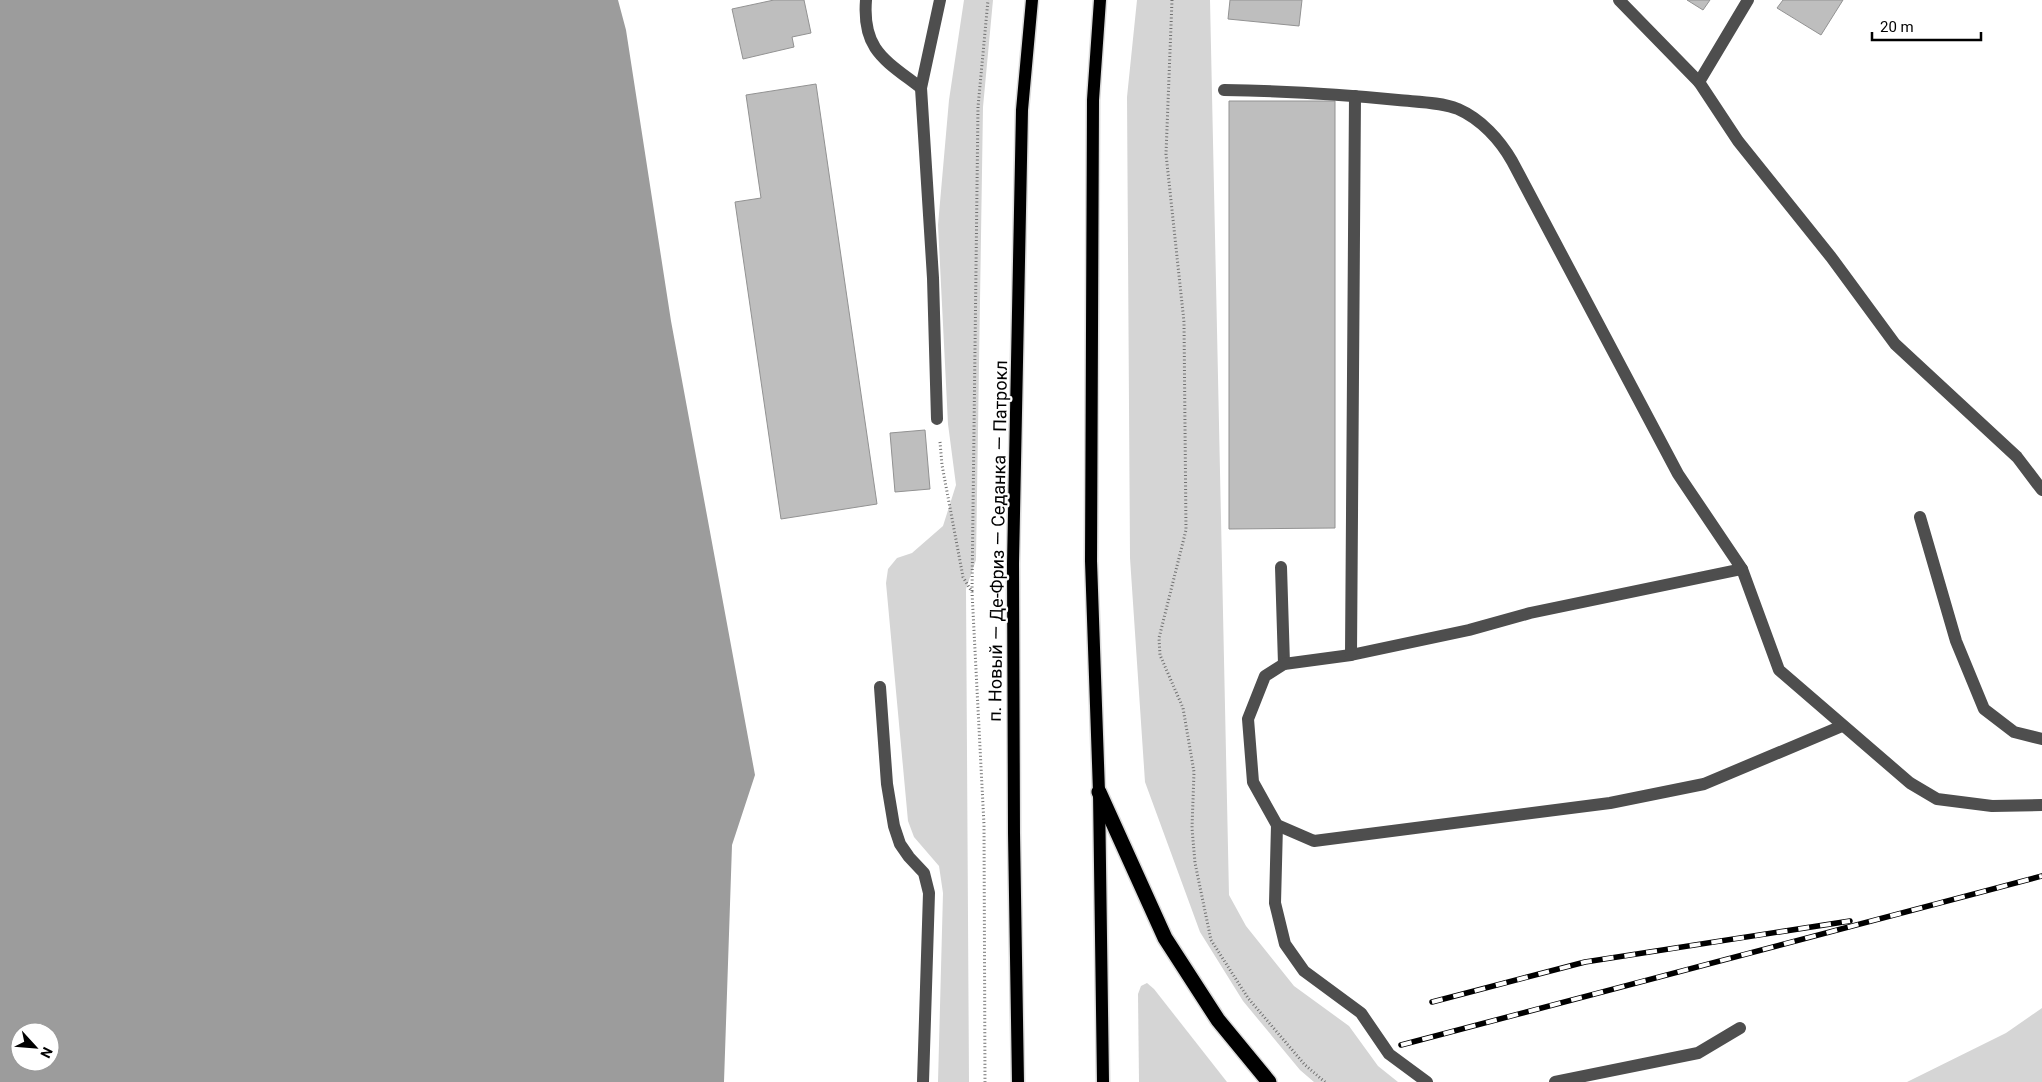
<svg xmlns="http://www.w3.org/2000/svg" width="2042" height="1082" font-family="Roboto,sans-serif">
<rect width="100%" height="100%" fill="#fff"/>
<g fill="#d5d5d5">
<path d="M964,0H993L983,107L976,560L966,589L969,1082H938L943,893L939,866L914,837L908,821L886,583L888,569L897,558L912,553L943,526L956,485L948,424L938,225L949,100Z"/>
<path d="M1137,0H1210L1229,895L1246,926L1294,986L1349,1026L1378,1066L1398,1082H1314L1300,1070L1243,1001L1200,932L1145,782L1130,558L1127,97Z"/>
<path d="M1147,983L1154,989L1227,1082H1139L1138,994L1141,986Z"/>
<path d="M2042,1008V1082H1907L2006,1033Z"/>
</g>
<path fill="#9c9c9c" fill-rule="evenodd" d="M0,0H618L626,30L671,321L755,775L732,845L724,1082H0ZM20,1032H50V1062H20Z"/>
<g fill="#bebebe" stroke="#929292">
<path d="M774,0H804L811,33L792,37L794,47L743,59L732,9Z"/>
<path d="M1230,0H1302L1299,26L1228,19Z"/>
<path d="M1687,0H1710L1703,10Z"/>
<path d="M1783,0H1843L1821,35L1777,8Z"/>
<path d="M816,84L877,504L781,519L735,202L761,198L746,95Z"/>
<path d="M1229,101H1335V528L1229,529Z"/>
<path d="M925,430L930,489L895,492L890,433Z"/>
</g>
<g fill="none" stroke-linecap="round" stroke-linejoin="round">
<defs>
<g id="major">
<path d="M1100,0L1093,100L1091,561L1099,792L1103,1082"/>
<path d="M1018,1082L1014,833L1013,564L1022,110L1032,0"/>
</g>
<path id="highway" d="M1099,792L1165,938L1218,1020L1269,1082"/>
</defs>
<use href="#major" stroke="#dbdbdb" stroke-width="15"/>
<use href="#highway" stroke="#dbdbdb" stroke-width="18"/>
<g stroke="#707070" stroke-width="3" stroke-dasharray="1 2.5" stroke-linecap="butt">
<path d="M1172,0L1166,154L1184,322L1186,530L1159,638L1160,655L1183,708L1194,772L1192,828L1195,863L1211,940L1248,998L1305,1065L1325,1082"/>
<path d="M940,442L942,465L963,577L972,592L984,825L985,1082"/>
<path d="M972,591L978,107L988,0"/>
</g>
<g stroke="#4e4e4e" stroke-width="12">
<path d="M866,0C862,50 885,60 921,88"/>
<path d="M1619,0L1699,82L1738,141L1831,257L1895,344L2017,457L2042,490"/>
<path d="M1699,82L1748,0"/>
<path d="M1224,90C1282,91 1340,94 1398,100C1417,102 1440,102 1458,109C1481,119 1500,140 1512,161L1678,474L1742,569L1779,670L1910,783L1937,799L1992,806L2042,805"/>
<path d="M937,419L933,278L921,88L940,0"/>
<path d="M1920,517L1956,641L1984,709L2014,732L2042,739"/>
<path d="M1281,567L1284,664"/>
<path d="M1742,569L1530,613L1469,630L1351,655L1284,664L1265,676L1248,719L1253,782L1277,825L1314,841L1610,803L1704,784L1842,726"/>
<path d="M1351,655L1355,96"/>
<path d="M880,687L887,784L894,826L900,844L909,857L924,873L929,893L923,1082"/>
<path d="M1277,825L1275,903L1285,944L1304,971L1361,1013L1389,1054L1427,1082"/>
<path d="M1555,1082L1698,1053L1740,1028"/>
</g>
<use href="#major" stroke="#000" stroke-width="12"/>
<use href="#highway" stroke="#000" stroke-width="15"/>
<defs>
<g id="rail">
<path d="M1432,1002L1585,962L1850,921"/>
<path d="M1401,1045L2042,876"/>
</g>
</defs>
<use href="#rail" stroke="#000" stroke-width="5.5"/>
<use href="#rail" stroke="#fff" stroke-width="4" stroke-dasharray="11" stroke-linecap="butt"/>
</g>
<g text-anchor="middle" stroke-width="4.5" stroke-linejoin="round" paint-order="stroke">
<g font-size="18" fill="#000" stroke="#fff">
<text transform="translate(998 541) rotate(-89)" y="6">п. Новый — Де-Фриз — Седанка — Патрокл</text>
</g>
</g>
<g transform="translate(35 1047) rotate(116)"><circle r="24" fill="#ffffff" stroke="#999999"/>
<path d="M0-4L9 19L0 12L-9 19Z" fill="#000000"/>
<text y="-8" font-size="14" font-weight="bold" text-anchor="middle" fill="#000000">N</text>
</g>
<path d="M1872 32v8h109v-8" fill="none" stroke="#000000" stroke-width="2.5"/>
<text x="1880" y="32" font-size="15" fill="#000000" stroke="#ffffff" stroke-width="4" paint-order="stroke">20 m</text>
</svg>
